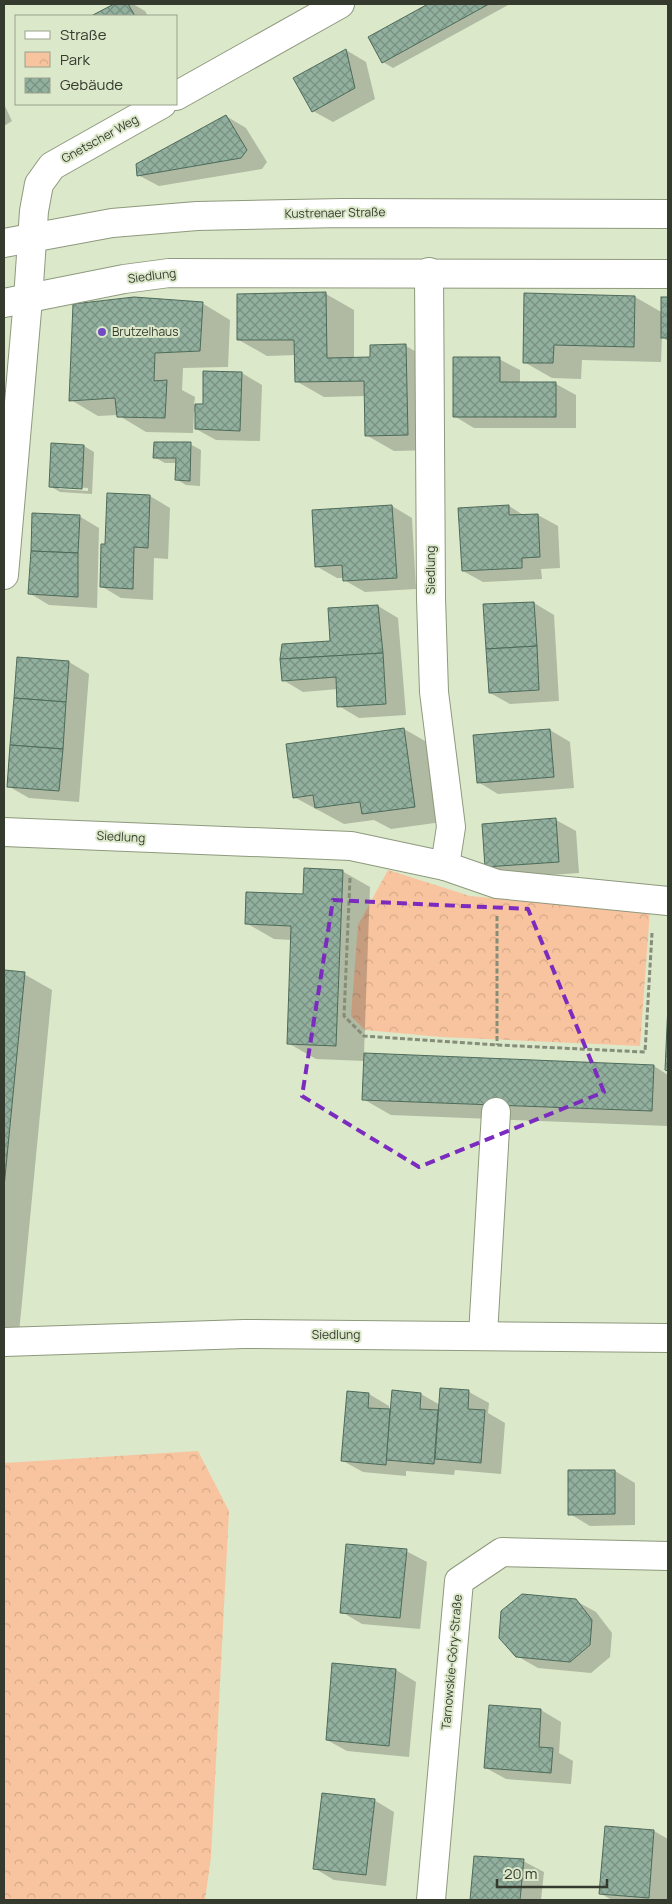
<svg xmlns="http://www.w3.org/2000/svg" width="672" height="1904" font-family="Manrope,sans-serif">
<defs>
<pattern id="park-crowns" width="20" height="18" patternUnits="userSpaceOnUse" patternTransform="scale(1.25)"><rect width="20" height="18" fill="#f8c49f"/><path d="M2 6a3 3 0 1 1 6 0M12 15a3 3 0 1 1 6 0" fill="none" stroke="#d5a989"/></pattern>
<pattern id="building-cross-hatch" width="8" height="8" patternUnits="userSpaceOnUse" patternTransform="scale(1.25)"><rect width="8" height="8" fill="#92b09e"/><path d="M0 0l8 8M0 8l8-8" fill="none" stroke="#789081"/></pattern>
</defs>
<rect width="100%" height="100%" fill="#dce8ca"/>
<g fill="url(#park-crowns)">
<path d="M388,870L470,896L617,910H650L640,1046L441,1037L365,1030L351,1016L358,925Z"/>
<path d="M198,1451L229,1511L211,1857L205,1900H4V1463Z"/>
</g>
<g fill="#0003" fill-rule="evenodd">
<path d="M117,4H133L145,11L148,16H94Z"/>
<path d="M431,4H510L393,68L383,62L370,37Z"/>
<path d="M346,50L366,62L375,99L333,122L313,111Z"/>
<path d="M4,104L12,121L4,126Z"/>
<path d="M226,116L246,128L267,162L262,169L159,186L138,175Z"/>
<path d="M326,294L354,310V359L371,358L406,346L434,362L435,450L394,451L366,435L365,396L324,397L296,381V355L267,356L239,340Z"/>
<path d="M635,297L663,313V298H668V341L662,337L661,362L582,360L581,379L552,378L524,362Z"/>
<path d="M202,303L230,320L228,367L183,368L182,390L195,397L194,405H204L242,373L262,385L260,441L216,440L196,429V412H194L193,433L146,432L118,415L98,416L71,400Z"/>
<path d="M499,359L520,370V383L556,384L576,395V428H474L454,416Z"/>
<path d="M190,444L201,450L200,486L186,485L176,479L177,463H165L154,457Z"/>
<path d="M52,445L84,446L94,452L92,494L60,492L50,486ZM59,486L88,488V491L59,489Z"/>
<path d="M150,496L170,508L168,559L154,558L153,600L121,598L101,586L106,545Z"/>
<path d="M392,506L412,518L416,589L365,592L344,580V578H337L316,566Z"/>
<path d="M509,506L525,516L538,515L558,526L560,568L541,569L542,579L483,582L463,571Z"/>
<path d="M79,516L99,528L97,608L49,605L29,593Z"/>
<path d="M534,603L554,615L559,701L510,704L490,693Z"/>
<path d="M378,606L398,618L406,715L359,718L339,706L338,689L303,692L283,680Z"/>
<path d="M69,662L89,674L79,802L29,798L8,786Z"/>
<path d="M404,729L432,745L442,822L391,829L374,820L344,824L294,797Z"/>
<path d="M550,730L570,742L574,788L498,794L478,782Z"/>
<path d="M556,820L576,831L579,873L506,878L486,867Z"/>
<path d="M342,871L370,887L364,1054L654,1066L668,1075V1126L391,1115L363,1099L365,1061L316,1059L288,1043L292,940L274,939L246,923L304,895Z"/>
<path d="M4,972L24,974L52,990L19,1333L4,1331Z"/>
<path d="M469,1392L489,1403L488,1413L505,1423L501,1474L455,1470L454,1475L406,1471V1476L363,1472L343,1461L369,1394L389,1406V1411H391L421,1394L440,1405Z"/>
<path d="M569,1471H615L635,1483V1525L590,1526L570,1514Z"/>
<path d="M406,1551L427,1562L420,1629L362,1624L342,1612Z"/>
<path d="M576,1601L596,1612L612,1633L610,1657L591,1673L538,1668L517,1656Z"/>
<path d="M396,1670L416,1682L409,1757L347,1751L327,1740Z"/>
<path d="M541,1710L561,1722L559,1753L573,1761L571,1784L506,1779L486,1768Z"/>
<path d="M374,1800L394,1812L386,1886L334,1880L314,1868Z"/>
<path d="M654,1831L668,1839V1900H612L601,1894Z"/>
<path d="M475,1857L523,1861L544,1872L541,1900H472Z"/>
</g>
<g fill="url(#building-cross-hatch)" stroke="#4e6b5a">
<path d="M114,4H128L135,16H91Z"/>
<path d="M428,4H489L382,63L368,37Z"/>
<path d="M346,49L355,88L312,112L293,78Z"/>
<path d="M226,115L247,150L241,158L137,176L136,164Z"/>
<path d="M326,292L327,358L370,357V345L406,344L408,435L365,436L364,381L295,382L294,340H237V294Z"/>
<path d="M524,293L635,296L634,347L554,345L553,363H523Z"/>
<path d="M134,297L203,302L200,351L155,353L154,381L167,380L165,418L117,417L115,398L69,401L73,304Z"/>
<rect x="661" y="297" width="7" height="41"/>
<path d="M453,357H500V382H556V417H453Z"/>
<path d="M203,371L242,372L240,431L195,429V404H203Z"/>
<path d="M154,442H191L190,481L175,480L176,458H153Z"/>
<path d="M51,443L84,445L82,489L49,487Z"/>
<path d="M107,493L150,495L148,548L134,547L133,589L100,587L101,544H105Z"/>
<path d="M392,505L397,578L343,581L342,565L315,567L312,510Z"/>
<path d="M509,505V515L538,514L540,557L522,558V568L462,571L458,508Z"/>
<path d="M32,513L80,515L78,553L31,551Z"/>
<path d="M31,551L78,553V597L28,594Z"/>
<path d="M534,602L537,646L486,649L483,604Z"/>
<path d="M378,605L383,653L280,659L282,644L330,641L328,608Z"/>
<path d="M537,646L539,690L489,693L486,649Z"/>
<path d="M383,653L386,704L337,707L336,677L282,681L280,659Z"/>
<path d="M17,657L69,661L66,702L14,698Z"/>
<path d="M14,698L66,702L63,749L10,745Z"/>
<path d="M404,728L415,807L362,814L360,802L315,808L313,795L293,798L286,744Z"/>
<path d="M550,729L554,777L477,783L473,735Z"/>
<path d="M10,745L63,749L59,791L7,787Z"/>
<path d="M556,818L559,862L485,867L482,824Z"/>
<path d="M304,868L343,870L336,1046L287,1044L291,926L245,924L246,892L303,894Z"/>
<path d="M4,970L25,972L4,1187Z"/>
<path d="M668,1005V1071L665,1070Z"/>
<path d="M364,1053L654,1065L652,1111L362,1100Z"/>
<path d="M440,1388L469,1390L468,1409L485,1410L481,1463L435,1459Z"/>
<path d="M392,1390L421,1393L420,1409L438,1410L434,1464L386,1460Z"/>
<path d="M347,1391L369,1393L368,1408L390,1409L386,1465L341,1461Z"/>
<path d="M568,1470H615V1514L568,1515Z"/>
<path d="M346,1544L407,1549L400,1618L340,1613Z"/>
<path d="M522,1594L576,1599L592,1620L590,1645L570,1662L516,1657L499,1638L501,1611Z"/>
<path d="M332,1663L396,1669L389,1746L326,1740Z"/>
<path d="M489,1705L541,1709L539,1747L553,1748L551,1773L484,1768Z"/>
<path d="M322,1793L375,1799L366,1875L313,1869Z"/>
<path d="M605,1826L654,1830L649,1898L599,1894Z"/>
<path d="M474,1856L524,1859L520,1900H470Z"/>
</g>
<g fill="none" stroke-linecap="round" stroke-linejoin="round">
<defs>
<g id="minor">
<path d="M176,96L340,4"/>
<path d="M4,243L112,223L197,216L342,213L668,214"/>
<path d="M4,303L124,279L169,273L668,274"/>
<path d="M4,575L28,299L34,211L39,184L52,166L162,104"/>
<path d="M4,832L351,846L445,866L451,827L434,692L431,598L429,272"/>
<path d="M445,866L497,884L668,901"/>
<path d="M483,1335L496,1112"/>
<path d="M4,1342L244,1334L668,1338"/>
<path d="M431,1900L459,1581L502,1552L668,1556"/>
</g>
</defs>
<use href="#minor" stroke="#8e997d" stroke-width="30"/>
<g stroke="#858d79" stroke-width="3" stroke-dasharray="5 2.5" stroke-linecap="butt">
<path d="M350,878L344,1016L364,1036L497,1045L645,1052L652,933"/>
<path d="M497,916V1045"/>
</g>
<use href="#minor" stroke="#fff" stroke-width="28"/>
</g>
<path fill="none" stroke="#7b2cbf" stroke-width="4" stroke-dasharray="10 6" stroke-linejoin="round" d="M333,900L528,909L604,1092L419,1167L302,1096Z"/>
<circle fill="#7249c2" stroke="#dce8ca" stroke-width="2" cx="102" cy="332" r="5"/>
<g text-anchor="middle" stroke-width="4" stroke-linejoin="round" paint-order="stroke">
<g font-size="12" fill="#353a2e" stroke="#dce8ca">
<text transform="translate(100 139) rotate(-29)" y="4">Gnetscher Weg</text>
<text transform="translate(335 213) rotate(-1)" y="4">Kustrenaer Straße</text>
<text transform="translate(152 276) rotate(-7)" y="4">Siedlung</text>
<text transform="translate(431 570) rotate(-90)" y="4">Siedlung</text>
<text transform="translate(121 837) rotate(3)" y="4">Siedlung</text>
<text x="336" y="1339">Siedlung</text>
<text transform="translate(452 1662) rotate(-85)" y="4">Tarnowskie-Góry-Straße</text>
</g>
<g font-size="12" fill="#353a2e" stroke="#dce8ca" text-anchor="start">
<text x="112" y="336">Brutzelhaus</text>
</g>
</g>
<rect width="672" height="1904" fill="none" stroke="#353a2e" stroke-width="10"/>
<rect x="15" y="15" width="162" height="90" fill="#dce8ca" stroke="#99a28c"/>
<rect x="25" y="31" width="25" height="8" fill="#ffffff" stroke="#99a28c"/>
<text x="60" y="40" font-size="15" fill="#353a2e">Straße</text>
<rect x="25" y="52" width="25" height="15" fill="url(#park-crowns)" stroke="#99a28c"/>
<text x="60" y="65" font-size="15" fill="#353a2e">Park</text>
<rect x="25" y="78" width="25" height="15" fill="url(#building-cross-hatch)" stroke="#99a28c"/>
<text x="60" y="90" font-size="15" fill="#353a2e">Gebäude</text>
<path d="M497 1879v8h110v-8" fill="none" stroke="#353a2e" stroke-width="2.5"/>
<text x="504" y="1879" font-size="15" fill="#353a2e" stroke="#dce8ca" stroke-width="4" paint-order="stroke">20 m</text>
</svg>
